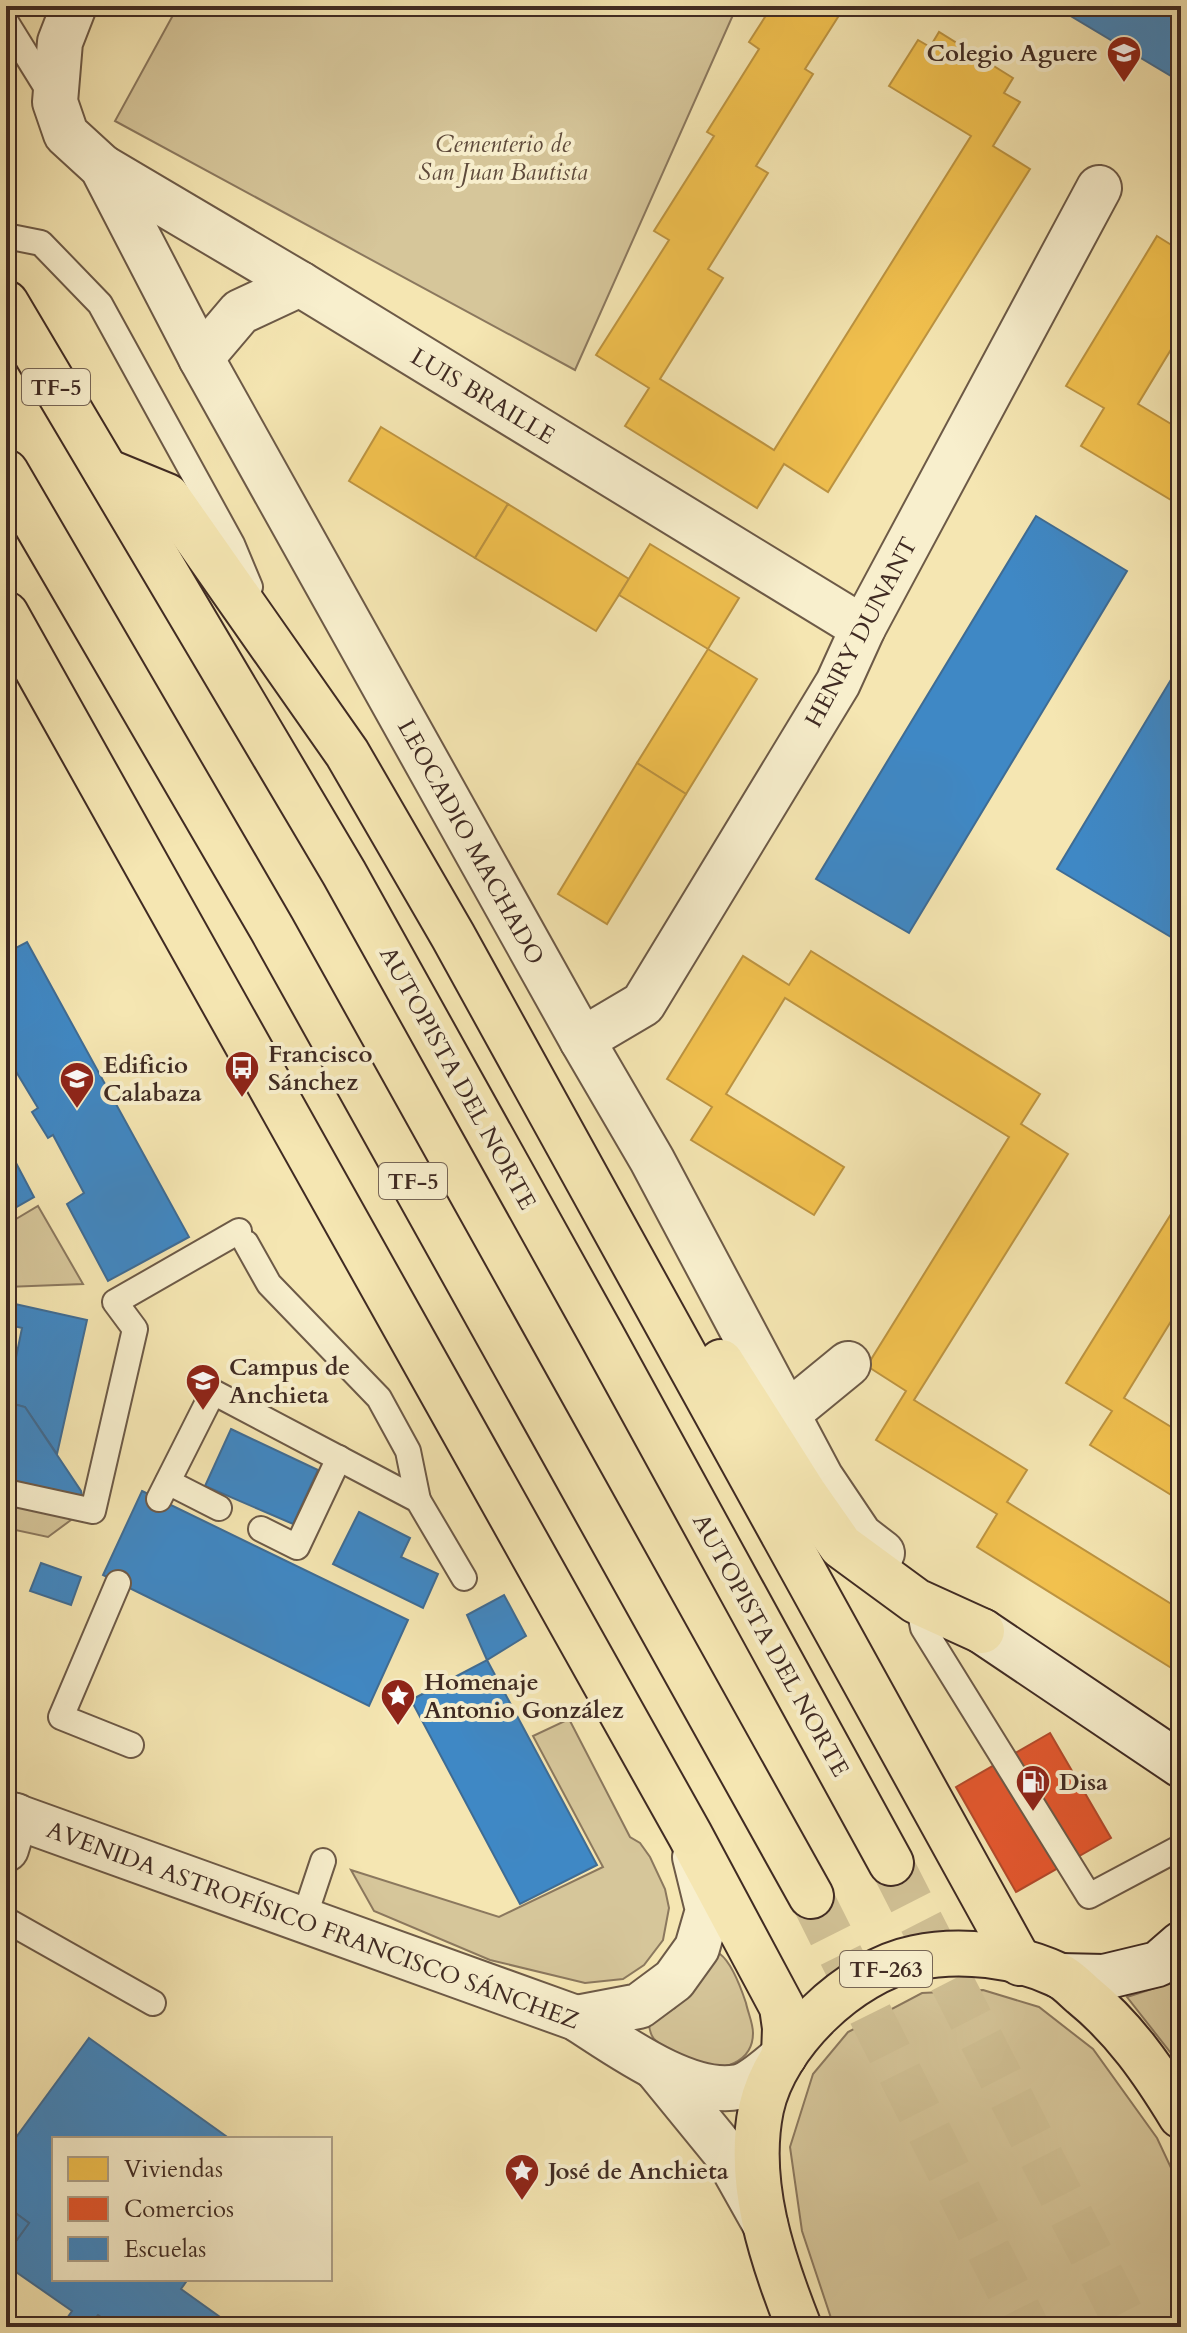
<svg xmlns="http://www.w3.org/2000/svg" width="1187" height="2333" font-family="Cardo,serif">
<rect width="100%" height="100%" fill="#f5e6b2"/>
<filter id="stains"><feTurbulence type="fractalNoise" baseFrequency=".0025" numOctaves="4"/><feColorMatrix values="0 0 0 0 .2 0 0 0 0 .09 0 0 0 0 .02 0 0 0 .5 -.17"/></filter>
<radialGradient id="worn" r=".72"><stop offset=".6" stop-color="#630" stop-opacity="0"/><stop offset="1" stop-color="#630" stop-opacity=".3"/></radialGradient>
<g fill="#d6c69a" stroke="#8b785e" stroke-width="2">
<path d="M178,6H737L575,370L115,121Z"/>
<path d="M38,1206L83,1284L6,1287V1225Z"/>
<path d="M6,1502L75,1517L48,1537L6,1528Z"/>
<path d="M569,1719L630,1837L640,1843L650,1857L665,1889L669,1908L663,1940L644,1965L623,1979L585,1983L490,1960L374,1911L351,1870L499,1917L603,1867L533,1736Z"/>
<path d="M720,1954C732,1963 741,1988 746,2003C748,2013 753,2023 753,2033C753,2062 722,2073 697,2065C689,2062 660,2045 654,2039C650,2034 649,2027 649,2022L675,2008L715,1955Z"/>
<path d="M1181,1973V2066L1127,1997L1167,1984Z"/>
<path d="M983,1990L1039,2007L1093,2049L1157,2138L1181,2189V2327H834L802,2231L790,2147L813,2074L848,2032L922,1993Z"/>
</g>
<g fill="#f2c14e" stroke="#bd9441" stroke-width="2">
<path d="M772,6H845L805,69L813,74L756,166L768,173L708,269L723,278L660,379L774,450L971,136L889,86L918,40L930,47L939,32L1013,78L1004,93L1020,102L993,146L1030,169L828,492L784,464L757,508L625,426L649,388L596,355L669,240L654,231L714,136L707,132L759,49L749,42Z"/>
<path d="M1157,236L1181,251V333L1138,404L1181,430V506L1081,446L1104,408L1066,386Z"/>
<path d="M381,427L508,504L475,558L349,481Z"/>
<path d="M508,504L629,579L596,631L475,558Z"/>
<path d="M650,544L739,598L708,649L619,595Z"/>
<path d="M708,649L757,679L686,794L637,763Z"/>
<path d="M637,763L686,794L607,924L558,894Z"/>
<path d="M811,951L1040,1094L1021,1124L1068,1154L914,1400L1027,1470L1007,1502L1181,1610V1674L977,1547L997,1514L876,1440L906,1391L867,1366L1009,1137L785,998L726,1094L844,1167L814,1215L691,1140L712,1107L667,1079L743,956L789,985Z"/>
<path d="M1181,1198V1305L1124,1398L1181,1433V1501L1090,1445L1112,1411L1066,1383Z"/>
</g>
<path fill="#e4572e" stroke="#b34a2b" stroke-width="2" d="M1050,1733L1111,1838L1016,1892L956,1787Z"/>
<g fill="#3f88c5" stroke="#3f6c94" stroke-width="2">
<path d="M1054,6H1181V82Z"/>
<path d="M1036,516L1127,571L909,933L816,879Z"/>
<path d="M1181,663V943L1057,869Z"/>
<path d="M27,942L189,1237L108,1281L67,1204L84,1193L53,1135L48,1138L32,1112L38,1108L6,1055V953Z"/>
<path d="M6,1144L34,1197L6,1213Z"/>
<path d="M6,1302L87,1320L57,1454L25,1407L7,1402L22,1328L6,1324Z"/>
<path d="M6,1402L25,1407L81,1491L82,1496L6,1479Z"/>
<path d="M231,1429L318,1470L293,1524L205,1486Z"/>
<path d="M142,1491L408,1620L369,1706L103,1575Z"/>
<path d="M359,1512L410,1538L401,1557L438,1574L423,1608L333,1564Z"/>
<path d="M41,1563L81,1577L71,1605L30,1591Z"/>
<path d="M504,1595L526,1636L487,1660L467,1615Z"/>
<path d="M487,1660L597,1865L520,1904L411,1700Z"/>
<path d="M89,2038L230,2139H54V2279H188L181,2289L234,2327H116L98,2315L89,2327H61L72,2311L6,2265V2255L29,2223L6,2206V2151Z"/>
<path d="M6,2206L29,2223L6,2255Z"/>
</g>
<g fill="none" stroke-linecap="round" stroke-linejoin="round">
<g stroke="#d1c195" stroke-width="44" stroke-dasharray="44 22" stroke-linecap="butt">
<path d="M891,1863L1128,2327"/>
<path d="M811,1896L1027,2327"/>
</g>
<defs>
<g id="service">
<path d="M6,22L53,98"/>
<path d="M6,236L41,243L100,304L232,544L250,587"/>
<path d="M246,1243L269,1284L379,1398L408,1451L418,1500"/>
<path d="M168,1482L219,1508"/>
<path d="M6,1492L93,1511L135,1329L115,1302L239,1231"/>
<path d="M159,1499L213,1392L418,1500L464,1578"/>
<path d="M261,1529L297,1547L339,1458"/>
<path d="M118,1583L61,1717L131,1745"/>
<path d="M917,1598L923,1628L1089,1896L1181,1847"/>
<path d="M6,1920L153,2003"/>
<path d="M303,1921L323,1861"/>
</g>
<g id="minor">
<path d="M74,6L60,42L55,102L66,134L102,167L201,358L582,1040L652,1160L821,1478L860,1536L882,1553"/>
<path d="M102,167L300,284L863,628"/>
<path d="M201,358L240,312L300,284"/>
<path d="M582,1040L643,1004L838,683L863,628L1099,188"/>
<path d="M787,1414L848,1364"/>
<path d="M6,1849L16,1816"/>
</g>
<g id="tertiary">
<path d="M6,1813L576,2018C617,2044 688,2097 738,2087C753,2084 772,2065 784,2056"/>
<path d="M576,2018L639,2006L674,1980L697,1948L708,1910L695,1857"/>
<path d="M657,2069L724,2151L765,2224"/>
</g>
<g id="secondary">
<path d="M982,1631L1181,1765"/>
<path d="M1060,1976L1104,1977L1158,1964L1181,1944"/>
</g>
<path id="primary" d="M799,2327C772,2259 746,2182 761,2109C775,2043 850,1971 915,1958C961,1948 1016,1955 1058,1975C1067,1979 1075,1988 1082,1994C1124,2028 1153,2070 1181,2116"/>
<g id="motorway">
<path d="M6,303L344,873L602,1336L891,1863"/>
<path d="M106,471L167,496L347,753L453,936L1020,1963"/>
<path d="M6,472L272,929L811,1896"/>
<path d="M6,614L690,1835L782,2007L785,2028L784,2056"/>
<path d="M721,1362L804,1493L841,1546L916,1601L982,1631"/>
</g>
</defs>
<use href="#service" stroke="#6d5a47" stroke-width="28"/>
<use href="#minor" stroke="#6d5a47" stroke-width="48"/>
<use href="#tertiary" stroke="#6d5a47" stroke-width="48"/>
<use href="#secondary" stroke="#402b23" stroke-width="48"/>
<use href="#primary" stroke="#402b23" stroke-width="48"/>
<use href="#motorway" stroke="#402b23" stroke-width="48"/>
<use href="#service" stroke="#f8efcd" stroke-width="24"/>
<use href="#minor" stroke="#f8efcd" stroke-width="44"/>
<use href="#tertiary" stroke="#f8efcd" stroke-width="44"/>
<use href="#secondary" stroke="#f8efcd" stroke-width="44"/>
<use href="#primary" stroke="#f5e6b2" stroke-width="44"/>
<use href="#motorway" stroke="#f5e6b2" stroke-width="44"/>
</g>
<defs>
<symbol id="school-pin" viewBox="-11 -11 22 30"><path d="M0 17L-7.5 6A9.5 9.5 0 1 1 7.5 6Z" fill="#8f2418" stroke="#f8efcd"/><path d="M0-5L7-2L0 1L-7-2ZM-4 1L0 2.5L4 1V4Q0 6-4 4Z" fill="#fff"/></symbol>
<symbol id="bus-pin" viewBox="-11 -11 22 30"><path d="M0 17L-7.5 6A9.5 9.5 0 1 1 7.5 6Z" fill="#8f2418" stroke="#f8efcd"/><path d="M-5-6H5V4H4V6H2V4H-2V6H-4V4H-5ZM-3.5-4V0h7V-4ZM-3.5 1.2v1.5H-2V1.2ZM2 1.2v1.5H3.5V1.2Z" fill="#fff"/></symbol>
<symbol id="university-pin" viewBox="-11 -11 22 30"><path d="M0 17L-7.5 6A9.5 9.5 0 1 1 7.5 6Z" fill="#8f2418" stroke="#f8efcd"/><path d="M0-5L7-2L0 1L-7-2ZM-4 1L0 2.5L4 1V4Q0 6-4 4Z" fill="#fff"/></symbol>
<symbol id="sight-pin" viewBox="-11 -11 22 30"><path d="M0 17L-7.5 6A9.5 9.5 0 1 1 7.5 6Z" fill="#8f2418" stroke="#f8efcd"/><path d="M0-6L1.8-2.2L6-1.7L2.9 1.2L3.7 5.4L0 3.3L-3.7 5.4L-2.9 1.2L-6-1.7L-1.8-2.2Z" fill="#fff"/></symbol>
<symbol id="fuel-pin" viewBox="-11 -11 22 30"><path d="M0 17L-7.5 6A9.5 9.5 0 1 1 7.5 6Z" fill="#8f2418" stroke="#f8efcd"/><path d="M-5.5-6h7V0h2V4h1.3V-2.5L3-4.5l.8-.8L6-3V5H2.5V1h-1V6h-7ZM-4.2-4.7v3.2H.2V-4.7Z" fill="#fff"/></symbol>
</defs>
<g fill-rule="evenodd">
<use href="#school-pin" x="1104" y="33" width="40" height="54"/>
<use href="#bus-pin" x="222" y="1048" width="40" height="54"/>
<use href="#university-pin" x="57" y="1059" width="40" height="54"/>
<use href="#university-pin" x="183" y="1361" width="40" height="54"/>
<use href="#sight-pin" x="378" y="1676" width="40" height="54"/>
<use href="#fuel-pin" x="1013" y="1762" width="40" height="54"/>
<use href="#sight-pin" x="502" y="2151" width="40" height="54"/>
</g>
<g text-anchor="middle" stroke-width="8" stroke-linejoin="round" paint-order="stroke">
<g fill="#f8efcd" stroke="#776656" stroke-width="2">
<rect x="22" y="369" width="68" height="36" rx="6"/>
<rect x="379" y="1163" width="68" height="36" rx="6"/>
<rect x="840" y="1951" width="92" height="36" rx="6"/>
</g>
<g font-size="22" font-weight="bold" fill="#402b23">
<text x="56" y="395">TF-5</text>
<text x="413" y="1189">TF-5</text>
<text x="886" y="1977">TF-263</text>
</g>
<g font-size="24" font-weight="bold" fill="#402b23" stroke="#f8efcd" text-anchor="start">
<text x="1098" y="61" text-anchor="end">Colegio Aguere</text>
<text x="268" y="1062">Francisco<tspan x="268" dy="28">Sánchez</tspan></text>
<text x="103" y="1073">Edificio<tspan x="103" dy="28">Calabaza</tspan></text>
<text x="229" y="1375">Campus de<tspan x="229" dy="28">Anchieta</tspan></text>
<text x="424" y="1690">Homenaje<tspan x="424" dy="28">Antonio González</tspan></text>
<text x="1059" y="1790">Disa</text>
<text x="548" y="2179">José de Anchieta</text>
</g>
<g font-size="24" font-style="italic" fill="#5e4a3b" stroke="#f8efcd">
<text x="503" y="152">Cementerio de<tspan x="503" dy="28">San Juan Bautista</tspan></text>
</g>
<g font-size="24" fill="#402b23" stroke="#f8efcd">
<text transform="translate(483 396) rotate(31)" y="8">LUIS BRAILLE</text>
<text transform="translate(861 632) rotate(-62)" y="8">HENRY DUNANT</text>
<text transform="translate(471 842) rotate(61)" y="8">LEOCADIO MACHADO</text>
<text transform="translate(458 1078) rotate(61)" y="8">AUTOPISTA DEL NORTE</text>
<text transform="translate(771 1645) rotate(61)" y="8">AUTOPISTA DEL NORTE</text>
<text transform="translate(313 1925) rotate(20)" y="8">AVENIDA ASTROFÍSICO FRANCISCO SÁNCHEZ</text>
</g>
</g>
<rect width="1187" height="2333" fill="none" stroke="#f5e6b2" stroke-width="32"/>
<rect x="8" y="8" width="1171" height="2317" fill="none" stroke="#402b23" stroke-width="4"/>
<rect x="16" y="16" width="1155" height="2301" fill="none" stroke="#402b23" stroke-width="2"/>
<rect x="52" y="2137" width="280" height="144" fill="#f8efcd" stroke="#aea189" stroke-width="2"/>
<rect x="68" y="2157" width="40" height="24" fill="#f2c14e" stroke="#aea189" stroke-width="2"/>
<text x="124" y="2177" font-size="24" fill="#402b23">Viviendas</text>
<rect x="68" y="2197" width="40" height="24" fill="#e4572e" stroke="#aea189" stroke-width="2"/>
<text x="124" y="2217" font-size="24" fill="#402b23">Comercios</text>
<rect x="68" y="2237" width="40" height="24" fill="#3f88c5" stroke="#aea189" stroke-width="2"/>
<text x="124" y="2257" font-size="24" fill="#402b23">Escuelas</text>
<rect width="100%" height="100%" filter="url(#stains)"/>
<rect width="100%" height="100%" fill="url(#worn)"/>
</svg>
